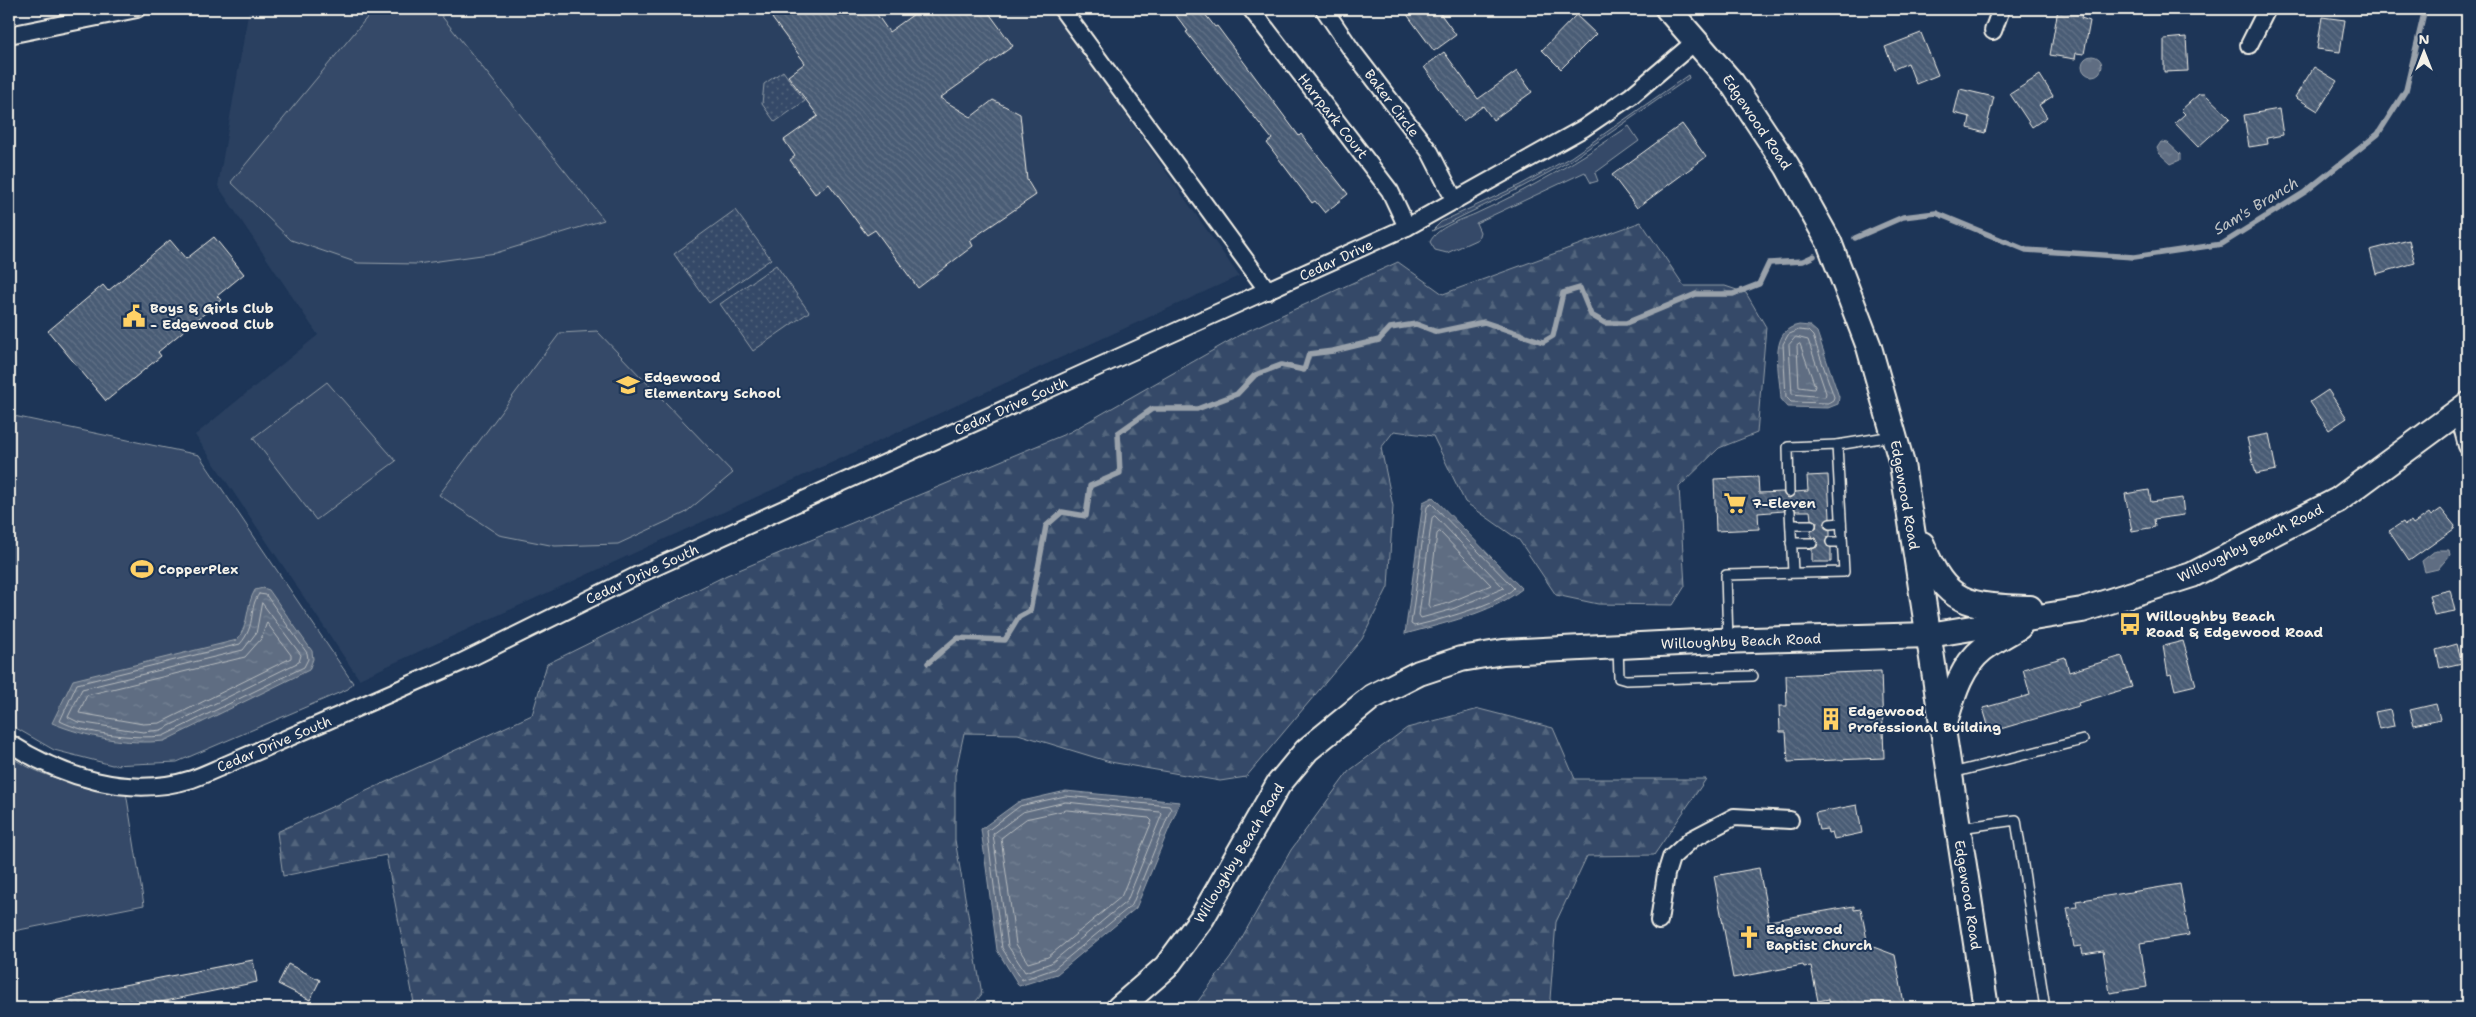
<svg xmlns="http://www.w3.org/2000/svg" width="2476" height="1017" font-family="'Shantell Sans',sans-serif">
<defs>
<pattern id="forest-firs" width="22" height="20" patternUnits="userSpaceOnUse" patternTransform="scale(1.25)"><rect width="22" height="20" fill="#354a67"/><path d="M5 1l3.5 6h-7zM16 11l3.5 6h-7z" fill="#53657d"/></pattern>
<pattern id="park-dots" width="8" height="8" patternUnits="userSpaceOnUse" patternTransform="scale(1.25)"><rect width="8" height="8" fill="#354a67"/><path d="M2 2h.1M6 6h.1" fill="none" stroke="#53657d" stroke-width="1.8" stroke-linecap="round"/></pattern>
<pattern id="water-ripples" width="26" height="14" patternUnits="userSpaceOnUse" patternTransform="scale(1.25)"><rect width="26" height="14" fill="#5e6d82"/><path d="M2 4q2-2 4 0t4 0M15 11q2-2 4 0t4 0" fill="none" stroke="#768294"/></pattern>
<pattern id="building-back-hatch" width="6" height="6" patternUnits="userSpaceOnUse" patternTransform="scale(1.25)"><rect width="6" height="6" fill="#485b74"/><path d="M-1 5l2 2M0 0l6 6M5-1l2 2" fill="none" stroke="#637388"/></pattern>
</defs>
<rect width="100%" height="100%" fill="#1d3557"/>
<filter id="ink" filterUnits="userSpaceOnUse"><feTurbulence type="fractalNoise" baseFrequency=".02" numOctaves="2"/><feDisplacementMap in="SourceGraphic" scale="10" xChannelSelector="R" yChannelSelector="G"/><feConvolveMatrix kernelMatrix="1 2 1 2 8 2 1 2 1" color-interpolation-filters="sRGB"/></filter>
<g filter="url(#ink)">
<path fill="#2a4060" d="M249,9H1052L1239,276L359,679L195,435L318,335L218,186Z"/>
<g fill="#354a67" stroke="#949ea8">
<path d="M374,9H436L604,220L496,253L417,264L358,263L291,240L231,182Z"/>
<path d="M1688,75L1689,78L1570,161L1522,187L1432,231L1441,222L1520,185L1571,157Z"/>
<path d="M1629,126L1639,141L1595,173L1598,181L1591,183L1585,172L1476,223L1480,232L1478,239L1447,253L1435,250L1430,242C1437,227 1461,220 1475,214C1530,189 1580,160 1629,126Z"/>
<path d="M597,331L733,473L685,513L618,544L555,546L499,535L439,495L560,333Z"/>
<path d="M327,382L396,461L316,520L253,438Z"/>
<path d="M9,415L199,455L353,683L348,689L177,762L112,765L54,750L9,724Z"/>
<path d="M9,756C48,781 82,785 126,792L144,905L9,932Z"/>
</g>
<g fill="url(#forest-firs)" stroke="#949ea8">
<path d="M1641,222L1684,286H1725L1746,293L1766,327L1757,433L1719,448L1679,487L1685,586L1673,605L1598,604L1556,595L1519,540L1465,502L1433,436L1394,431L1381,448L1393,506L1388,587L1362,639L1246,777L1220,781L1110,762L1018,734L964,733L955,775V840L982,994L970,1008H415L386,855L283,876L277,832L532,715L547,664L727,575L1070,432L1245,332L1398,262L1443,294Z"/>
<path d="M1479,709L1553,728L1575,779H1706L1654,855L1587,856L1556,922L1550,999L1556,1008H1193L1231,957L1291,850L1349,771L1407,728Z"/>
</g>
<g fill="url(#park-dots)" stroke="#949ea8">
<path d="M783,71L805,101L775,122L762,104L764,84Z"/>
<path d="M735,210L771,259L709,303L674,254Z"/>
<path d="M776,265L809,312L753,351L720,304Z"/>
</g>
<g fill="url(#water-ripples)" stroke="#9aa2ab">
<circle cx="2092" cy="66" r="10"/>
<path d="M2161,142L2168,143L2180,154V160L2171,164L2159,153L2157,148Z"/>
<path d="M1799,325L1810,326L1817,332L1839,397L1838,404L1828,408L1788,407L1781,399C1780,376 1767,330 1799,325Z"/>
<path d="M1433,497L1522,589C1490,614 1444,623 1405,634L1423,502Z"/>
<path d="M2436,550H2449L2450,555L2438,569L2425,572L2422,561Z"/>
<path d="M263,588L269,590L312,651L313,659L309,670L164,741C127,745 86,737 52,723L73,680L237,640C250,623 245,607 255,590Z"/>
<path d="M1066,791L1180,802L1136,908L1057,974L1019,986L997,950L981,829L1018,802Z"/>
</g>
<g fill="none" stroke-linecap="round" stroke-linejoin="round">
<g stroke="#b8bcbf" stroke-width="1">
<path d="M1799,330L1808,331L1813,336L1834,397L1833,400L1828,403L1791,402L1786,397L1783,344L1788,335Z"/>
<path d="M1796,337L1808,340L1826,393L1825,397L1792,394L1789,345Z"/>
<path d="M1800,344L1815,386L1814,389L1799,387L1797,346Z"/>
<path d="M1432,504L1514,588C1500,604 1436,621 1414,626L1411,624L1427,507Z"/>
<path d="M1435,516L1504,588L1450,610L1421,618L1419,615L1432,518Z"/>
<path d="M1440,532L1491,585L1448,603L1430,608L1428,605L1437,534Z"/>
<path d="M259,594L266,595L307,653L308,659L304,667L163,736C134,739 85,734 60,721L77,684L240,644C257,625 248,608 259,594Z"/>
<path d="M262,603L301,655L299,662L161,730L143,732L78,722L68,717L82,689L243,650L256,633Z"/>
<path d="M267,623L291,655V658L160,723L143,724L79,713L87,695L245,657L261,639Z"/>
<path d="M1066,796L1169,806L1171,809L1132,905L1054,969L1022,980L1002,948L987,831L1020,806Z"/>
<path d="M1066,802L1160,812L1162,814L1127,901L1051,963L1025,972L1008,946L993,834L1023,812Z"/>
<path d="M1067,810L1149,818L1152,821L1121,897L1048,957L1028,963L1016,944L1001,838L1026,819Z"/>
</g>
<g stroke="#9aa2ab" stroke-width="5.5">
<path d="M1855,238L1903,217L1936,213L2026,250L2134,257L2222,244L2305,192L2378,134L2406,90L2425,9"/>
<path d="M928,663L957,638L1005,640L1019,617L1030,611L1046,526L1062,512L1086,516L1090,486L1120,473L1118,433L1152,409H1197L1237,394L1255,375L1281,365L1304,370L1309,354L1333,351L1379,340L1390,328L1416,324L1437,332L1484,322L1543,342L1553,336L1563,293L1580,288L1591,315L1605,323H1626L1696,294H1733L1759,284L1769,263L1803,261L1814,256"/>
</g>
</g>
<g fill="url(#building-back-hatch)" stroke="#f4f1e8">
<path d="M785,9H873L889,32L921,9H986L1013,46L940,98L971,117L993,100L1020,114L1027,180L1036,195L970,240L973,246L918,288L875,230L867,235L829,184L815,194L790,160L795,156L784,140L818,116L788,76L805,63L772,18Z"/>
<path d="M1171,9H1201L1215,27L1217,26L1299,136L1301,134L1348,194L1325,213L1315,201L1312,203L1267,143L1272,139L1186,32L1188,31Z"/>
<path d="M1403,9H1437L1456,35L1434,51Z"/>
<path d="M2058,9H2083L2081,18L2090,21L2084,54L2076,53L2075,59L2050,55Z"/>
<path d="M1576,15L1596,34L1561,69L1542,50Z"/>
<path d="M2322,17L2345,20L2340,52L2317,49Z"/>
<path d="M1921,33L1938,75L1916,84L1908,63L1894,69L1885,47Z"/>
<path d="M2186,37L2188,71L2164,72V39Z"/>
<path d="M1444,52L1478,99L1517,71L1532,92L1493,120L1483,106L1463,121L1424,67Z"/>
<path d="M2314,67L2337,81L2318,111L2295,97Z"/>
<path d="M2040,75L2053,96L2039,105L2047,117L2032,127L2010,94Z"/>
<path d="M1960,89L1994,97L1985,133L1968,128L1970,117L1954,113Z"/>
<path d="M2199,94H2205L2230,118L2198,147L2175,123L2185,114L2181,110Z"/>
<path d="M2279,109L2283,135L2267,138L2268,144L2249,147L2244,115Z"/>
<path d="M1682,124L1706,157L1637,208L1612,175Z"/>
<path d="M214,237L244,274L217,296L221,300L158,352L161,356L106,401L48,331L103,285L108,291L170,240L186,259Z"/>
<path d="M2409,240L2415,263L2376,274L2370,250Z"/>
<path d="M2328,390L2347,418L2329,430L2310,402Z"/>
<path d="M2269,434L2276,470L2256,474L2247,438Z"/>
<path d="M1828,475L1830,518L1824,524L1825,528L1830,530V536L1825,542L1831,548V562H1812V549L1817,547L1818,543L1816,538L1811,537V531L1816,529L1817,522L1811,519L1810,511H1796L1792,505L1786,506L1784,511L1758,513L1759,529L1716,531L1714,479L1758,477L1759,493L1783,492L1786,497L1790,498L1795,492L1808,491L1807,476Z"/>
<path d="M2149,490L2151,502L2182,498L2184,515L2154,519L2155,527L2132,531L2125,494Z"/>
<path d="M2441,509L2455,526L2454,529L2409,561L2389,531L2403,522L2405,525L2411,521L2413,524L2429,513L2431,516Z"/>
<path d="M2450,590L2455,611L2434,615L2429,595Z"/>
<path d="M2183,641L2196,685L2175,690L2171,674L2168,675L2163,646Z"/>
<path d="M2457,644L2462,663L2440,668L2436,650Z"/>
<path d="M2122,656L2132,687L2078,703L2079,706L1990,732L1983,708L2030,695L2023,669L2065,657L2069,672Z"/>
<path d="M1881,671L1884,758L1788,762L1786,732H1780L1779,706H1787L1786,675Z"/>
<path d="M2436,704L2440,719L2414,725L2410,710Z"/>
<path d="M2390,709L2394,726L2379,729L2375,712Z"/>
<path d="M1857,805L1862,833L1834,839L1832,832L1828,833L1827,829L1819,830L1815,813Z"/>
<path d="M1759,868L1769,921L1854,906V910L1861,909L1868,945L1895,955L1904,1003L1897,1008H1845L1844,1006L1831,1008L1829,999L1818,1001L1811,966L1804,967L1803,965L1733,978L1714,876Z"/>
<path d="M2180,884L2189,935L2140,943L2147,987L2110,993L2103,951L2083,954L2081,946L2074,947L2067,908L2077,907L2076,901Z"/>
<path d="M253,960L257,982L132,1008H47L46,1003L103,989Z"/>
<path d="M288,964L320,980L310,1000L278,984Z"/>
</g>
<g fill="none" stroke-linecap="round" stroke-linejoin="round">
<defs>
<g id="lane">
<path d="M1789,492L1788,447L1837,445"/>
<path d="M1790,511L1793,572"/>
<path d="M1830,524L1841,523"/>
<path d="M1791,525H1811"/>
<path d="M1831,542H1842"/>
<path d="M1791,543H1812"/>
<path d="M1728,641L1726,575L1844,572L1837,445L1893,436"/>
<path d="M1618,646L1619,678L1626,680L1753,676"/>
<path d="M1952,773L2083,740"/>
<path d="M1960,828L2016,820L2045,1008"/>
</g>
<g id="street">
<path d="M1062,9L1268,291"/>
<path d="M1251,9L1390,191L1407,227"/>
<path d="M1324,9L1351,49L1430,152L1455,201"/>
<path d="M1993,31L2001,9"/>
<path d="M9,35L137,9"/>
<path d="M2249,45L2267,9"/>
<path d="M2458,411L2467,446"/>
<path d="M9,743C62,777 129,799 192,779C204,775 216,769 228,764L462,662L640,574L1407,227L1584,128L1631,96L1697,40"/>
<path d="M1659,921L1666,874L1671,858L1692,839L1734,817L1790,820"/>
</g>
<g id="secondary">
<path d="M1668,9L1732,83L1787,166L1829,242L1869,347L1902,464L1986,1008"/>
<path d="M1922,544C1946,606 1969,606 2030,608"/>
<path d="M1944,725C1952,699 1960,667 1983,649C1994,641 2007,634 2019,627"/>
<path d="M1119,1008L1166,967L1202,918L1278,785L1307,750L1372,697L1419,673L1461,659L1503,652L1718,641L1929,635L2082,610L2192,575L2338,500L2467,405"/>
</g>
</defs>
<use href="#lane" stroke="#f4f1e8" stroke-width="12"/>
<use href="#street" stroke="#f4f1e8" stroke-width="20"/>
<use href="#secondary" stroke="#f4f1e8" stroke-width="28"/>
<use href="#lane" stroke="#1d3557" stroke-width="9"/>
<use href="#street" stroke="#1d3557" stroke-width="16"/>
<use href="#secondary" stroke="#1d3557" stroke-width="24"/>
</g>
</g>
<defs>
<symbol id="civic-bare" viewBox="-9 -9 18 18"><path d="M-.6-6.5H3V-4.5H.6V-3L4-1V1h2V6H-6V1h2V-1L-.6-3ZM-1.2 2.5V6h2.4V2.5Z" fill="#ffd166" stroke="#1d3557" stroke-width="2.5" paint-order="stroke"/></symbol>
<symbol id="school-bare" viewBox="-9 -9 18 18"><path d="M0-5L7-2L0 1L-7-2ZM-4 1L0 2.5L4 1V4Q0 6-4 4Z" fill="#ffd166" stroke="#1d3557" stroke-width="2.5" paint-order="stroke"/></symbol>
<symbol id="supermarket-bare" viewBox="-9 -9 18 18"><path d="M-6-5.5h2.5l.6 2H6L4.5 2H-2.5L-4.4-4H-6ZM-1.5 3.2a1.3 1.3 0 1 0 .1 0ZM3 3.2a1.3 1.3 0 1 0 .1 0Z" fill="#ffd166" stroke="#1d3557" stroke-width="2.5" paint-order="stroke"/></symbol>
<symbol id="stadium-bare" viewBox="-9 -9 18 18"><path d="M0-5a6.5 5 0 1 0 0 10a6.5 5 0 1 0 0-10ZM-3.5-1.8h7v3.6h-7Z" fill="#ffd166" stroke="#1d3557" stroke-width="2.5" paint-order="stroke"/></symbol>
<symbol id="bus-bare" viewBox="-9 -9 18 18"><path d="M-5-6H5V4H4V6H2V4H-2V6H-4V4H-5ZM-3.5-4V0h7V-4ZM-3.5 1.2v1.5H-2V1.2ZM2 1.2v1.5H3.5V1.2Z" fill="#ffd166" stroke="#1d3557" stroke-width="2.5" paint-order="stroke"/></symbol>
<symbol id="building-bare" viewBox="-9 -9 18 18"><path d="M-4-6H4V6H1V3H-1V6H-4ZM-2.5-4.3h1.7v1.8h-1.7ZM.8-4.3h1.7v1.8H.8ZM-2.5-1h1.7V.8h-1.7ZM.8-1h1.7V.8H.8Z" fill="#ffd166" stroke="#1d3557" stroke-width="2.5" paint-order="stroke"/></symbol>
<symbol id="church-bare" viewBox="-9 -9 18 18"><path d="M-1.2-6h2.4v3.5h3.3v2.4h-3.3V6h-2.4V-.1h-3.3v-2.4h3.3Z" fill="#ffd166" stroke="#1d3557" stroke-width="2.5" paint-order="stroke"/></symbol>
</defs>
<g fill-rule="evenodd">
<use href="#civic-bare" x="118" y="300" width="32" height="32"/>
<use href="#school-bare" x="612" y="369" width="32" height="32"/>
<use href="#supermarket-bare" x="1719" y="487" width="32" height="32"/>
<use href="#stadium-bare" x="126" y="553" width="32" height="32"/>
<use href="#bus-bare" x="2114" y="608" width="32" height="32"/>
<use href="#building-bare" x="1815" y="703" width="32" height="32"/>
<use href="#church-bare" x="1733" y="921" width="32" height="32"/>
</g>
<g text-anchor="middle" stroke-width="4" stroke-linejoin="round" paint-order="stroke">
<g font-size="14" fill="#f4f1e8" stroke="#1d3557">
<text transform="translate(1392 103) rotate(53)" y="5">Baker Circle</text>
<text transform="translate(1333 116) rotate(52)" y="5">Harrpark Court</text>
<text transform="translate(1757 122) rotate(56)" y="5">Edgewood Road</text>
<text transform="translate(1336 260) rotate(-25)" y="5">Cedar Drive</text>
<text transform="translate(1011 406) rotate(-24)" y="5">Cedar Drive South</text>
<text transform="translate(1905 495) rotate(80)" y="5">Edgewood Road</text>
<text transform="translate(2250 543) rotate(-26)" y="5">Willoughby Beach Road</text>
<text transform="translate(642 574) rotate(-25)" y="5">Cedar Drive South</text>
<text transform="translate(1741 641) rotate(-2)" y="5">Willoughby Beach Road</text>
<text transform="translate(274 744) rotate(-23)" y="5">Cedar Drive South</text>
<text transform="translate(1239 853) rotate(-59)" y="5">Willoughby Beach Road</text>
<text transform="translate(1968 895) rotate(81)" y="5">Edgewood Road</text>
</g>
<g font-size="14" font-weight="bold" fill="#f4f1e8" stroke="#1d3557" text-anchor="start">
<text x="150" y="313">Boys &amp; Girls Club<tspan x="150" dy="16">- Edgewood Club</tspan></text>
<text x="644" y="382">Edgewood<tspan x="644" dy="16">Elementary School</tspan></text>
<text x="1752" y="508">7-Eleven</text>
<text x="158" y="574">CopperPlex</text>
<text x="2146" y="621">Willoughby Beach<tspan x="2146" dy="16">Road &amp; Edgewood Road</tspan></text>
<text x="1848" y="716">Edgewood<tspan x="1848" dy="16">Professional Building</tspan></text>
<text x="1766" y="934">Edgewood<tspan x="1766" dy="16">Baptist Church</tspan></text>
</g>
<g font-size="15" font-style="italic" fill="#c0c3c4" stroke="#1d3557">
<text transform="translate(2256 206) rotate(-31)" y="5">Sam's Branch</text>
</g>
</g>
<rect width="2476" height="1017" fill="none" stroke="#1d3557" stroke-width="30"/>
<rect x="15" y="15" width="2446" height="987" fill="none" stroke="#f4f1e8" stroke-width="2" filter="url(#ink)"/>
<g transform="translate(2424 52)" stroke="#1d3557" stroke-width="4" paint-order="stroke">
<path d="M0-4L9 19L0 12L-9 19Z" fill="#f4f1e8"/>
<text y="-8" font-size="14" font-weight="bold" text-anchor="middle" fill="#f4f1e8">N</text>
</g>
</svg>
